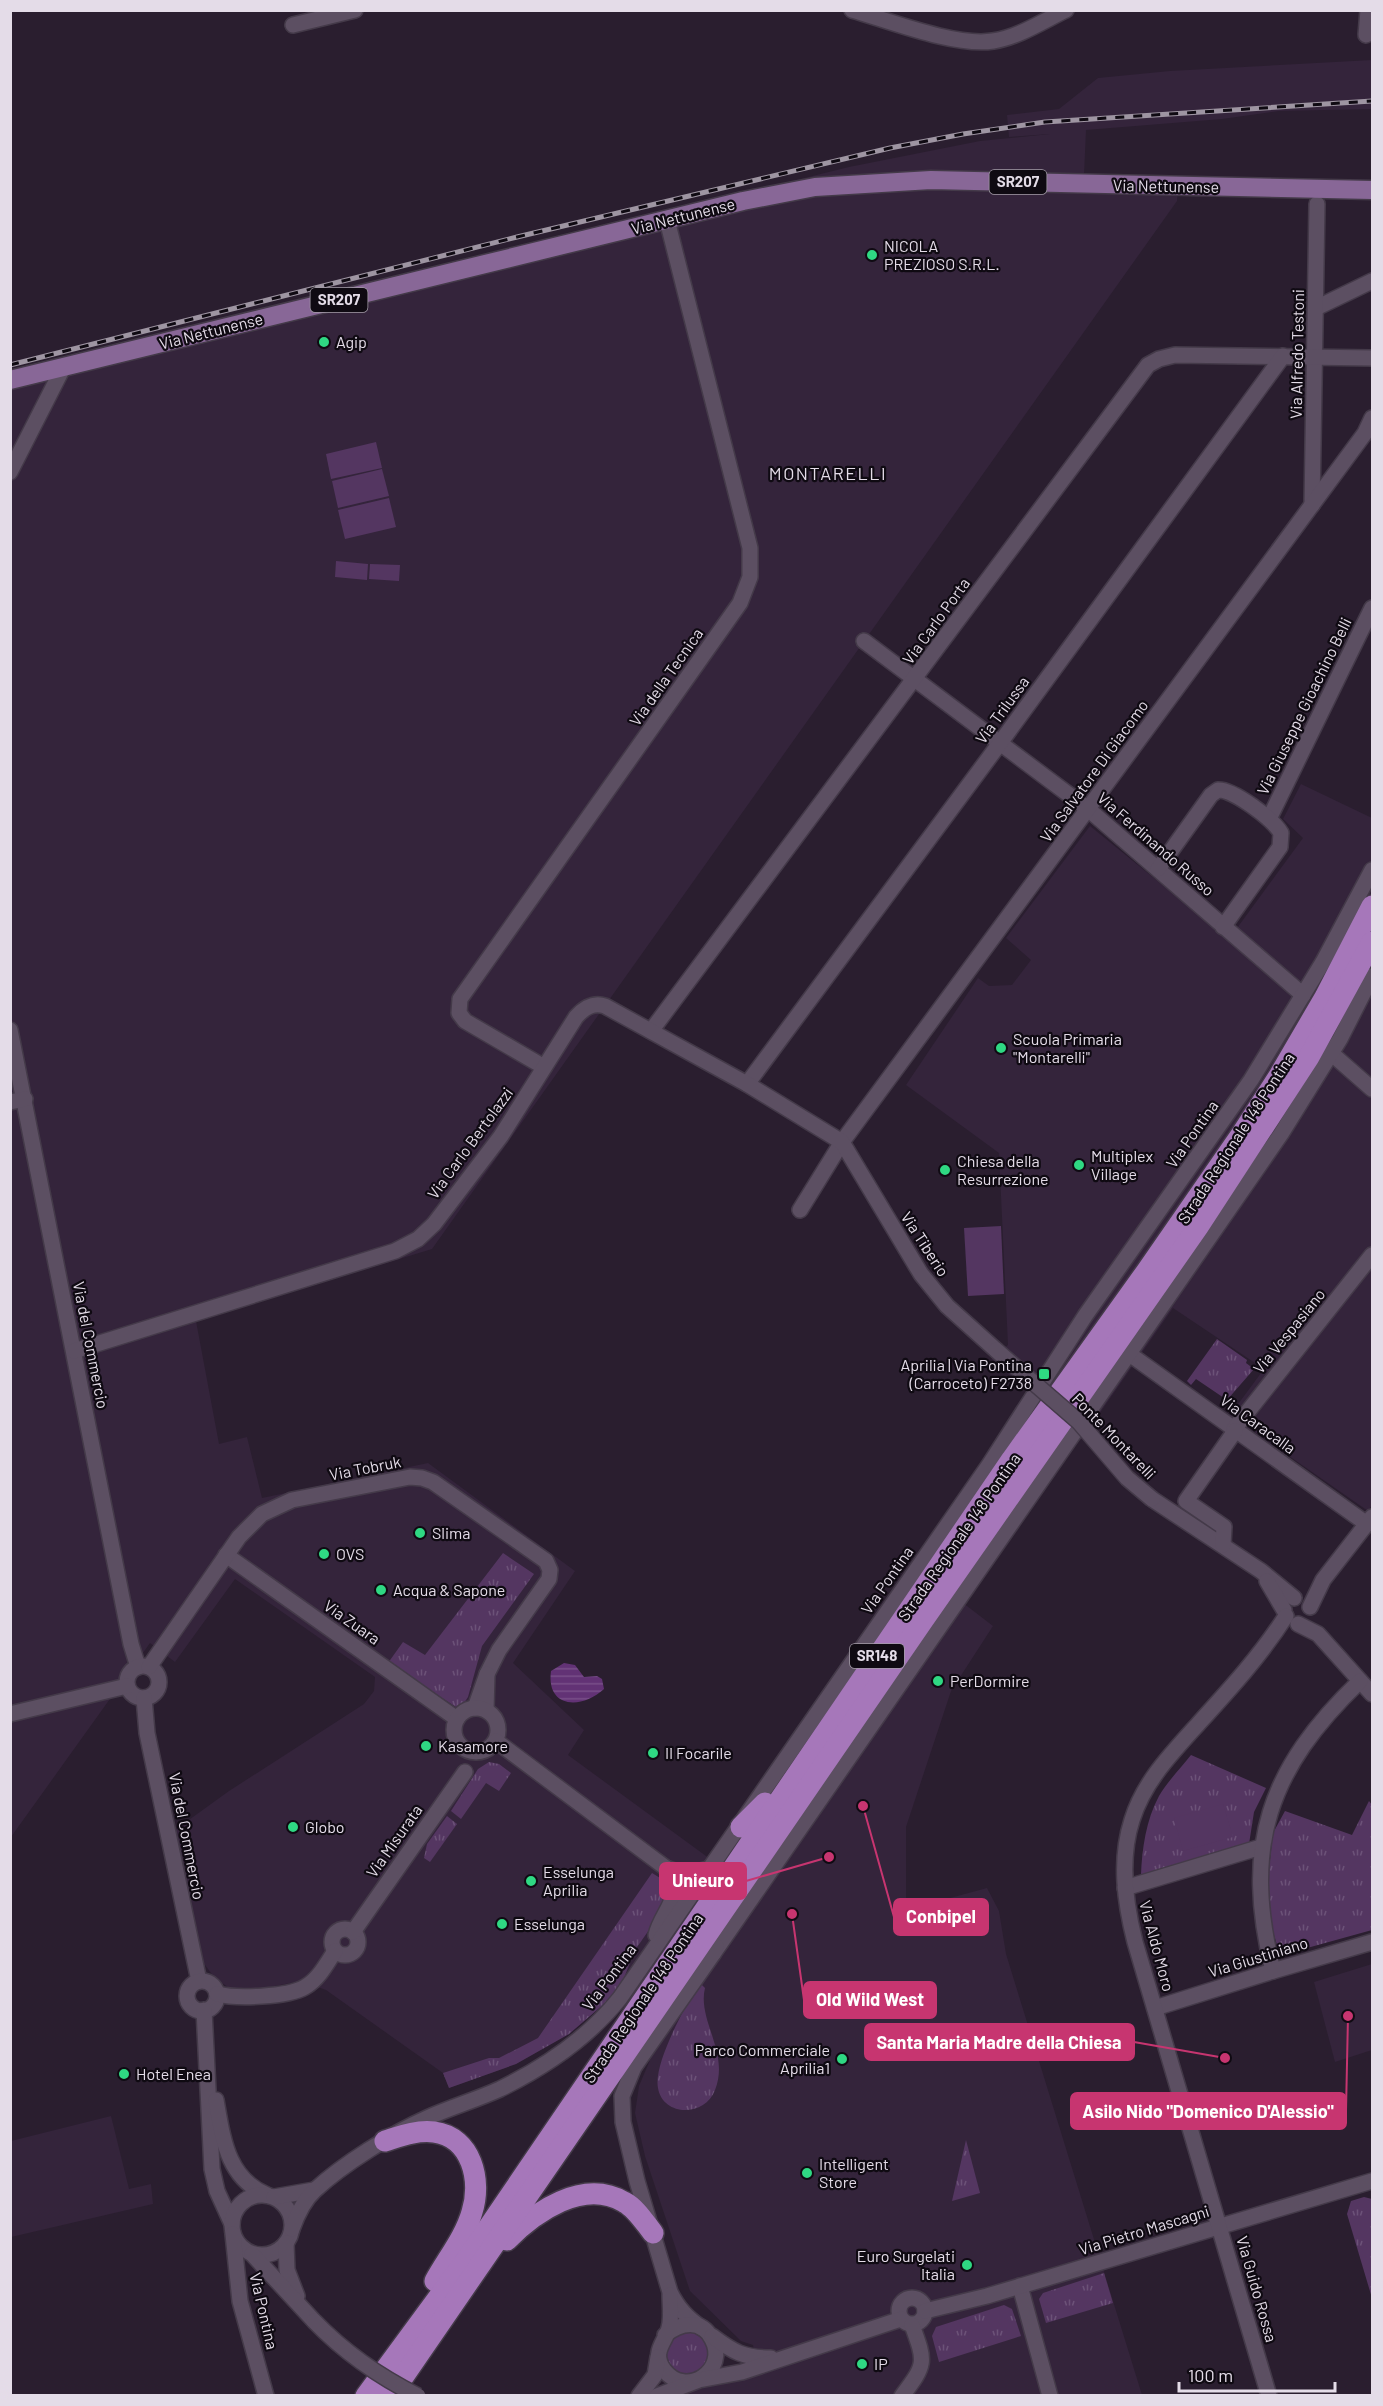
<svg xmlns="http://www.w3.org/2000/svg" width="1383" height="2406" font-family="Barlow,sans-serif">
<defs>
<pattern id="grass-tufts" width="24" height="20" patternUnits="userSpaceOnUse" patternTransform="scale(1.5)"><rect width="24" height="20" fill="#543661"/><path d="M3 7l-1-3M5 7V3M7 7l1-3M15 17l-1-3M17 17v-4M19 17l1-3" fill="none" stroke="#6c5278"/></pattern>
<pattern id="water-rules" width="6" height="5" patternUnits="userSpaceOnUse" patternTransform="scale(1.5)"><rect width="6" height="5" fill="#623275"/><path d="M0 2.5h6" fill="none" stroke="#784f89"/></pattern>
</defs>
<rect width="100%" height="100%" fill="#2a1e2f"/>
<g fill="#34243b">
<path d="M1372,60V109L1279,111L1222,119L1086,130L1084,175L1179,177L1177,201L432,1249L196,1321L219,1444L247,1437L262,1498L428,1463L575,1571L513,1663L584,1730L568,1755L747,1886L954,1596L993,1626L951,1691L906,1827V1910L987,1888L999,1911L1006,1954L1142,2395H680L758,2371L753,2345L741,2341L690,2291L645,2156L635,2113L639,2086L661,2034L611,1998L569,2034L516,2064L449,2088L443,2073L326,1990L301,1981L254,1990L229,1988L214,1977L199,1957L175,1830L229,1791L364,1704L374,1691L375,1677L235,1579L175,1662L150,1643L11,1837V373L849,167L980,141L1050,134L1009,137L1007,115L1059,109L1098,78L1170,71Z"/>
<path d="M1301,784L1372,818V1505L1368,1511L1230,1415L1264,1369L1173,1308L1081,1440L991,1359L1008,1345L999,1153L906,1085L978,978L989,986L1012,985L1031,960L1006,938L1090,826L1229,939L1303,838L1283,819Z"/>
<path d="M1372,1964V2050L1335,2062L1314,1982Z"/>
<path d="M111,2116L129,2189L151,2184L153,2204L11,2237V2141Z"/>
</g>
<g fill="url(#grass-tufts)">
<path d="M1217,1339L1247,1360L1246,1363L1254,1369L1227,1400L1196,1379L1191,1385L1187,1381Z"/>
<path d="M503,1553L534,1574L482,1646L468,1697L464,1703L456,1707L388,1663L403,1642L425,1655Z"/>
<path d="M1191,1755L1266,1788L1254,1812L1249,1844L1141,1875C1142,1849 1146,1820 1159,1796C1167,1782 1181,1768 1191,1755Z"/>
<path d="M489,1762L499,1764L511,1773L499,1791L486,1783L461,1819L451,1811L478,1769Z"/>
<path d="M1369,1801L1372,1805V1930L1289,1953L1277,1945L1271,1925L1268,1897L1269,1869L1273,1833L1285,1811L1352,1835Z"/>
<path d="M447,1816L457,1824L430,1862L424,1858L427,1844Z"/>
<path d="M652,1873L665,1881L668,1894L665,1907L635,1950L620,1988L611,1998L569,2034L516,2064L449,2088L443,2073L489,2058H499L538,2038Z"/>
<path d="M700,1983L705,1988C697,2020 730,2053 715,2090C705,2117 663,2117 658,2088C653,2064 686,2004 700,1983Z"/>
<path d="M966,2140L980,2193L952,2201Z"/>
<path d="M1364,2197L1372,2199V2298L1347,2214L1351,2201Z"/>
<path d="M1104,2273L1113,2303L1046,2323L1039,2299L1043,2293Z"/>
<path d="M1004,2305L1012,2309L1021,2336L939,2362L932,2336L936,2327Z"/>
<path d="M678,2331L700,2332L711,2346L709,2365L686,2378L667,2367L664,2345Z"/>
</g>
<g fill="#543661">
<path d="M376,442L382,468L331,479L326,454Z"/>
<path d="M382,469L389,496L338,508L332,481Z"/>
<path d="M389,498L396,527L345,539L338,510Z"/>
<path d="M336,561L368,564L367,580L335,577Z"/>
<path d="M370,564L400,565L399,581L369,579Z"/>
<path d="M1001,1226L1004,1294L968,1296L964,1228Z"/>
<path d="M1223,1804L1233,1837L1183,1851L1174,1818Z"/>
</g>
<path fill="url(#water-rules)" d="M564,1663L575,1665L584,1677L597,1676L602,1679L604,1689C581,1710 546,1708 551,1671Z"/>
<g fill="none" stroke-linecap="round" stroke-linejoin="round">
<defs>
<g id="minor">
<path d="M852,10C890,21 956,47 993,41C1019,37 1043,21 1066,10"/>
<path d="M293,25L355,10"/>
<path d="M1366,35L1368,10"/>
<path d="M1316,308L1372,281"/>
<path d="M10,472L64,366"/>
<path d="M1312,505L1317,204"/>
<path d="M864,641L1088,809L1303,995"/>
<path d="M1269,819L1372,608"/>
<path d="M1158,869L1211,795L1218,790C1233,789 1273,819 1281,833L1280,847L1223,927"/>
<path d="M10,1030L131,1644L138,1667"/>
<path d="M651,1031L1148,365L1159,359L1175,355L1372,358"/>
<path d="M1331,1053L1372,1089"/>
<path d="M544,1067L465,1021L459,1013L460,999L740,603L750,577V548L667,220"/>
<path d="M747,1084L1000,743L1283,356"/>
<path d="M10,1102L25,1099"/>
<path d="M800,1210L842,1142L1365,433L1372,418"/>
<path d="M74,1351L395,1251L418,1239L434,1224L501,1136L576,1017C584,1008 593,1002 605,1006L747,1084L842,1142L921,1274L947,1306L996,1350"/>
<path d="M1128,1353L1367,1524"/>
<path d="M1234,1429L1372,1255"/>
<path d="M1152,1499L1261,1571L1294,1598"/>
<path d="M1223,1545L1224,1527L1186,1501L1235,1431"/>
<path d="M226,1555L457,1719"/>
<path d="M1267,1581L1284,1610"/>
<path d="M1310,1607L1323,1580L1372,1517"/>
<path d="M1298,1624L1318,1634L1372,1694"/>
<circle cx="143" cy="1682" r="16"/>
<path d="M149,1667L239,1537L262,1514L292,1500L410,1477L422,1478L433,1482L546,1561L550,1570L549,1579L499,1650L487,1674"/>
<path d="M144,1698L147,1733L199,1981"/>
<path d="M475,1708L487,1674L486,1710"/>
<circle cx="476" cy="1730" r="22"/>
<path d="M10,1714L127,1686"/>
<path d="M496,1741L666,1868"/>
<path d="M1125,1888L1261,1847"/>
<circle cx="345" cy="1942" r="13"/>
<path d="M353,1932L465,1772"/>
<path d="M656,1935C662,1910 687,1895 666,1868C682,1875 694,1874 711,1868"/>
<path d="M713,1954L1281,1134L1340,1039L1372,976"/>
<path d="M1273,1971C1242,1846 1268,1769 1360,1681"/>
<circle cx="202" cy="1996" r="15"/>
<path d="M217,1994C237,1999 288,1997 305,1987C319,1979 327,1963 335,1951"/>
<path d="M1155,2008L1273,1971L1372,1942"/>
<path d="M204,2010L212,2169L217,2191L232,2224"/>
<path d="M216,2100C223,2139 227,2178 267,2195"/>
<circle cx="262" cy="2225" r="30"/>
<path d="M274,2197L314,2190"/>
<path d="M292,2229C297,2215 304,2200 315,2190C343,2164 393,2133 427,2118C451,2107 476,2100 500,2089C545,2067 588,2038 620,1998L989,1465L1085,1316L1251,1080L1323,962L1372,870"/>
<path d="M233,2234L240,2301L266,2396"/>
<path d="M286,2243L287,2270L297,2296"/>
<path d="M252,2254L314,2321"/>
<path d="M1020,2286L1050,2396"/>
<circle cx="912" cy="2311" r="13"/>
<path d="M925,2311L987,2296L1372,2181"/>
<path d="M702,2328C687,2318 678,2308 670,2292L637,2181L623,2122L622,2096L634,2067L713,1954L716,1946"/>
<path d="M665,2335C680,2323 701,2318 712,2339C729,2370 686,2399 664,2370C651,2352 665,2343 669,2328C672,2318 670,2305 670,2295"/>
<path d="M712,2336C733,2352 744,2358 771,2358"/>
<path d="M639,2396L655,2375L658,2357"/>
<path d="M657,2396L699,2380L742,2372L901,2319"/>
<path d="M902,2396C926,2364 926,2363 912,2325"/>
<path d="M1269,2396L1135,1942C1125,1903 1119,1860 1132,1820C1144,1781 1172,1753 1199,1723C1230,1689 1261,1655 1286,1616"/>
</g>
<path id="major" d="M10,380L743,201L815,187L931,180L1372,190"/>
<g id="highway">
<path d="M741,1827L765,1803"/>
<path d="M385,2141C401,2136 416,2130 434,2132C472,2137 482,2181 472,2212C465,2237 447,2259 435,2281"/>
<path d="M507,2240C535,2212 583,2178 624,2202C636,2208 645,2223 653,2233"/>
<path d="M366,2396L469,2256L1012,1459L1146,1272L1243,1132L1279,1076L1325,997L1372,906"/>
<path d="M390,2396L924,1619L1198,1227L1309,1057L1372,942"/>
</g>
</defs>
<use href="#minor" stroke="#443a49" stroke-width="18"/>
<use href="#major" stroke="#443a49" stroke-width="21"/>
<use href="#highway" stroke="#443a49" stroke-width="24"/>
<use href="#minor" stroke="#5c4f62" stroke-width="15"/>
<use href="#major" stroke="#886797" stroke-width="18"/>
<use href="#highway" stroke="#a677ba" stroke-width="21"/>
<defs>
<path id="rail" d="M10,365L517,237L890,148L963,134L1045,122L1372,101"/>
</defs>
<use href="#rail" stroke="#9e95a2" stroke-width="5"/>
<use href="#rail" stroke="#0f0a12" stroke-width="3" stroke-dasharray="9" stroke-linecap="butt"/>
<defs>
<g id="minor-bridge">
<path d="M996,1350L1079,1422L1127,1478L1152,1499"/>
<path d="M314,2321C345,2353 378,2376 418,2396"/>
</g>
</defs>
<use href="#minor-bridge" stroke="#443a49" stroke-width="18" stroke-linecap="butt"/>
<use href="#minor-bridge" stroke="#5c4f62" stroke-width="15"/>
</g>
<g fill="#2fd883" stroke="#0f0a12" stroke-width="2">
<circle cx="872" cy="255" r="6"/>
<circle cx="324" cy="342" r="6"/>
<circle cx="1001" cy="1048" r="6"/>
<circle cx="1079" cy="1165" r="6"/>
<circle cx="945" cy="1170" r="6"/>
<rect x="1038" y="1368" width="12" height="12" rx="3"/>
<circle cx="420" cy="1533" r="6"/>
<circle cx="324" cy="1554" r="6"/>
<circle cx="381" cy="1590" r="6"/>
<circle cx="938" cy="1681" r="6"/>
<circle cx="426" cy="1746" r="6"/>
<circle cx="653" cy="1753" r="6"/>
<circle cx="293" cy="1827" r="6"/>
<circle cx="531" cy="1881" r="6"/>
<circle cx="502" cy="1924" r="6"/>
<circle cx="842" cy="2059" r="6"/>
<circle cx="124" cy="2074" r="6"/>
<circle cx="807" cy="2173" r="6"/>
<circle cx="967" cy="2265" r="6"/>
<circle cx="862" cy="2364" r="6"/>
</g>
<g text-anchor="middle" stroke-width="4.5" stroke-linejoin="round" paint-order="stroke">
<g fill="#0f0a12" stroke="#a49da8" stroke-width="1.5">
<rect x="989.5" y="170" width="57" height="24" rx="4.5"/>
<rect x="310.5" y="288" width="57" height="24" rx="4.5"/>
<rect x="850" y="1644" width="54" height="24" rx="4.5"/>
</g>
<g font-size="15" font-weight="bold" fill="#e4dce8">
<text x="1018" y="187">SR207</text>
<text x="339" y="305">SR207</text>
<text x="877" y="1661">SR148</text>
</g>
<g font-size="16" fill="#e4dce8" stroke="#0f0a12">
<text transform="translate(1166 186) rotate(1)" y="6">Via Nettunense</text>
<text transform="translate(683 216) rotate(-14)" y="6">Via Nettunense</text>
<text transform="translate(211 331) rotate(-14)" y="6">Via Nettunense</text>
<text transform="translate(1297 354) rotate(-89)" y="6">Via Alfredo Testoni</text>
<text transform="translate(936 621) rotate(-54)" y="6">Via Carlo Porta</text>
<text transform="translate(666 677) rotate(-55)" y="6">Via della Tecnica</text>
<text transform="translate(1304 706) rotate(-64)" y="6">Via Giuseppe Gioachino Belli</text>
<text transform="translate(1002 710) rotate(-54)" y="6">Via Trilussa</text>
<text transform="translate(1094 771) rotate(-54)" y="6">Via Salvatore Di Giacomo</text>
<text transform="translate(1156 844) rotate(41)" y="6">Via Ferdinando Russo</text>
<text transform="translate(1192 1134) rotate(-55)" y="6">Via Pontina</text>
<text transform="translate(1236 1138) rotate(-57)" y="6">Strada Regionale 148 Pontina</text>
<text transform="translate(470 1143) rotate(-54)" y="6">Via Carlo Bertolazzi</text>
<text transform="translate(925 1244) rotate(57)" y="6">Via Tiberio</text>
<text transform="translate(1289 1331) rotate(-51)" y="6">Via Vespasiano</text>
<text transform="translate(91 1345) rotate(79)" y="6">Via del Commercio</text>
<text transform="translate(1258 1424) rotate(36)" y="6">Via Caracalla</text>
<text transform="translate(1114 1436) rotate(46)" y="6">Ponte Montarelli</text>
<text transform="translate(365 1468) rotate(-11)" y="6">Via Tobruk</text>
<text transform="translate(959 1537) rotate(-55)" y="6">Strada Regionale 148 Pontina</text>
<text transform="translate(887 1580) rotate(-55)" y="6">Via Pontina</text>
<text transform="translate(352 1622) rotate(35)" y="6">Via Zuara</text>
<text transform="translate(187 1836) rotate(79)" y="6">Via del Commercio</text>
<text transform="translate(394 1841) rotate(-55)" y="6">Via Misurata</text>
<text transform="translate(1157 1946) rotate(75)" y="6">Via Aldo Moro</text>
<text transform="translate(1258 1957) rotate(-17)" y="6">Via Giustiniano</text>
<text transform="translate(609 1977) rotate(-53)" y="6">Via Pontina</text>
<text transform="translate(643 1998) rotate(-56)" y="6">Strada Regionale 148 Pontina</text>
<text transform="translate(1144 2230) rotate(-17)" y="6">Via Pietro Mascagni</text>
<text transform="translate(1257 2289) rotate(74)" y="6">Via Guido Rossa</text>
<text transform="translate(264 2311) rotate(77)" y="6">Via Pontina</text>
</g>
<g font-size="16" fill="#e4dce8" stroke="#0f0a12" text-anchor="start">
<text x="884" y="252">NICOLA<tspan x="884" dy="18">PREZIOSO S.R.L.</tspan></text>
<text x="336" y="348">Agip</text>
<text x="1013" y="1045">Scuola Primaria<tspan x="1013" dy="18">"Montarelli"</tspan></text>
<text x="1091" y="1162">Multiplex<tspan x="1091" dy="18">Village</tspan></text>
<text x="957" y="1167">Chiesa della<tspan x="957" dy="18">Resurrezione</tspan></text>
<text x="1032" y="1371" text-anchor="end">Aprilia | Via Pontina<tspan x="1032" dy="18">(Carroceto) F2738</tspan></text>
<text x="432" y="1539">Slima</text>
<text x="336" y="1560">OVS</text>
<text x="393" y="1596">Acqua &amp; Sapone</text>
<text x="950" y="1687">PerDormire</text>
<text x="438" y="1752">Kasamore</text>
<text x="665" y="1759">Il Focarile</text>
<text x="305" y="1833">Globo</text>
<text x="543" y="1878">Esselunga<tspan x="543" dy="18">Aprilia</tspan></text>
<text x="514" y="1930">Esselunga</text>
<text x="830" y="2056" text-anchor="end">Parco Commerciale<tspan x="830" dy="18">Aprilia1</tspan></text>
<text x="136" y="2080">Hotel Enea</text>
<text x="819" y="2170">Intelligent<tspan x="819" dy="18">Store</tspan></text>
<text x="955" y="2262" text-anchor="end">Euro Surgelati<tspan x="955" dy="18">Italia</tspan></text>
<text x="874" y="2370">IP</text>
</g>
<g font-size="18" letter-spacing="1.5" fill="#e4dce8" stroke="#0f0a12">
<text x="828" y="480">MONTARELLI</text>
</g>
</g>
<path fill="none" stroke="#c73570" stroke-width="2" d="M829 1857L746 1881M863 1806L894 1917M792 1914L804 2000M1225 2058L1134 2042M1348 2016L1346 2111"/>
<g fill="#c73570" stroke="#0f0a12" stroke-width="2">
<circle cx="829" cy="1857" r="6"/>
<circle cx="863" cy="1806" r="6"/>
<circle cx="792" cy="1914" r="6"/>
<circle cx="1225" cy="2058" r="6"/>
<circle cx="1348" cy="2016" r="6"/>
</g>
<g fill="#c73570" stroke="#c73570" stroke-width="2">
<rect x="660" y="1863" width="86" height="36" rx="6"/>
<rect x="894" y="1899" width="94" height="36" rx="6"/>
<rect x="804" y="1982" width="132" height="36" rx="6"/>
<rect x="865" y="2024" width="269" height="36" rx="6"/>
<rect x="1071" y="2093" width="275" height="36" rx="6"/>
</g>
<g font-size="18" text-anchor="middle" font-weight="bold" fill="#fff">
<text x="703" y="1887">Unieuro</text>
<text x="941" y="1923">Conbipel</text>
<text x="870" y="2006">Old Wild West</text>
<text x="999" y="2049">Santa Maria Madre della Chiesa</text>
<text x="1208" y="2118">Asilo Nido "Domenico D'Alessio"</text>
</g>
<rect width="1383" height="2406" fill="none" stroke="#e4dce8" stroke-width="24"/>
<path d="M1179 2382v9h156v-9" fill="none" stroke="#e4dce8" stroke-width="3"/>
<text x="1188" y="2382" font-size="18" fill="#e4dce8" stroke="#0f0a12" stroke-width="4.5" paint-order="stroke">100 m</text>
</svg>
